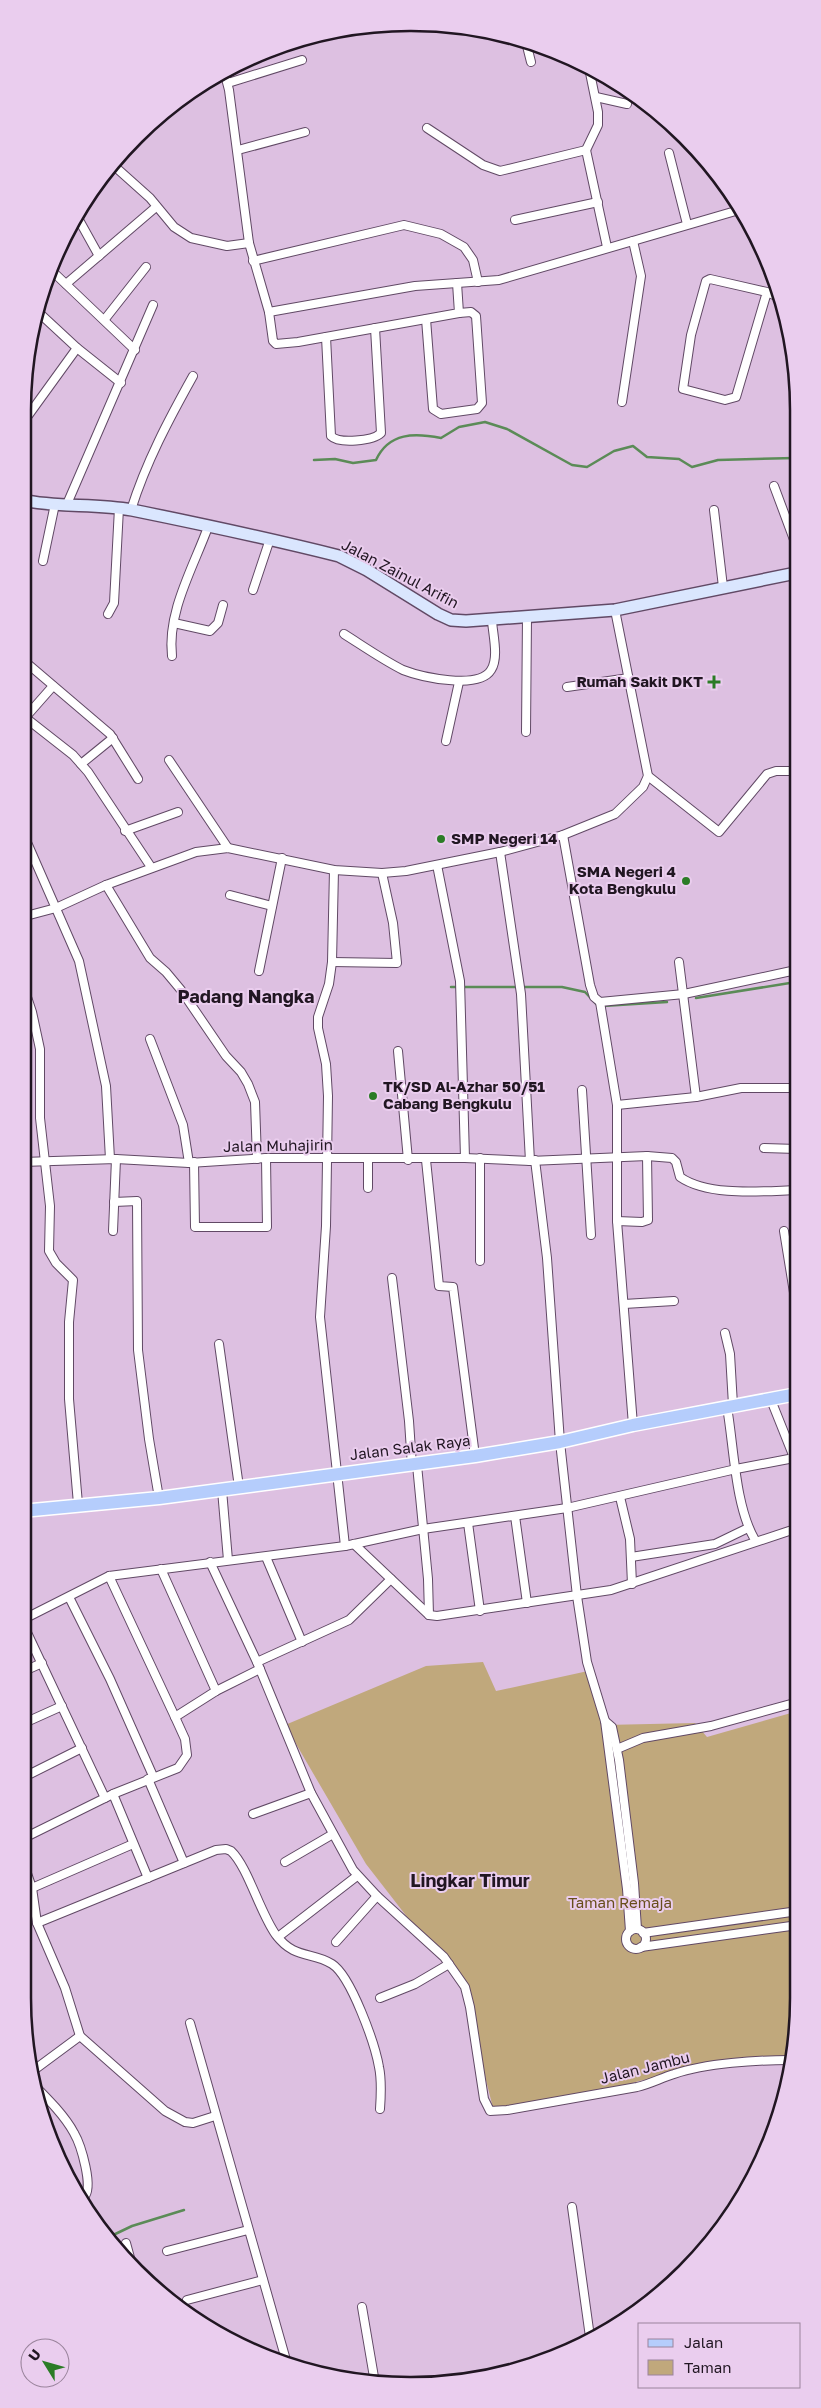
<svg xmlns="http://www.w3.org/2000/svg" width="821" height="2408" font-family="'Golos Text',sans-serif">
<rect width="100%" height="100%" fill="#ddc0e1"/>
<path fill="#c0a87c" d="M483,1662L496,1691L588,1671L605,1725L695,1723L707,1737L798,1711V1997L791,2058L691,2071L639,2081L568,2104L493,2108L463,1989L366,1864L285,1725L426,1666Z"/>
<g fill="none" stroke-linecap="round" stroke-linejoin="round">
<g stroke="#5b8b57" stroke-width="2.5">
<path d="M314,460L335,459L353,463L376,460C389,432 415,433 441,438L459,427L485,422L507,429L572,465L587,467L614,451L633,446L647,457L679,459L692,467L718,460L795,458"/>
<path d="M451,987H517"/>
<path d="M523,987H562L585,992L598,1006"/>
<path d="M696,998L796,982"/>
<path d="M603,1006L667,1002"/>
<path d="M109,2237L132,2226L184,2210"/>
</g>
<defs>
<g id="street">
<path d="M526,42L531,62"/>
<path d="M224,71L229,90L249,243L269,312L273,341L276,344L298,342L459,313L457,283"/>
<path d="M228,83L302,60"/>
<path d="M596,97L627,104"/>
<path d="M427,128L483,165L500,171L586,150L607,247"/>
<path d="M238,150L305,132"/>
<path d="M586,150L598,125V112L589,68"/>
<path d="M669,153L687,224"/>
<path d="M112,164L150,198L174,227L191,238L227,246L249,243"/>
<path d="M79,220L99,256"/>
<path d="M515,220L598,202"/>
<path d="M253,261L404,225L441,234L464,247L473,260L478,282"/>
<path d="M51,270L135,350"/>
<path d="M66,284L156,207"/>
<path d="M767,292L736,397L725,400L683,389L691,335L706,281L710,279L767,292L776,296"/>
<path d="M36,310L77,348L121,383"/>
<path d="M269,312L415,286L499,280L739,210"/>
<path d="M105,319L146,267"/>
<path d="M426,319L433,409L441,414L477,409L482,403L476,316L471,312L459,313"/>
<path d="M326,337L331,436C339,444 373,441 381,433L375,328"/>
<path d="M622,402L641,276L633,241"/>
<path d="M22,424L77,348"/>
<path d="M774,486L796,545"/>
<path d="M67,504L153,305"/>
<path d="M131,510C146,462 169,419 193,376"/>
<path d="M714,510L723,587"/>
<path d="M43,561L55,504"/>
<path d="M253,590L270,539"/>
<path d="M108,614L114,603L119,508"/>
<path d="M174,623L210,631L218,623L223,605"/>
<path d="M344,634C363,646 383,660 403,670C421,677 479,690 491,670C499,658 493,635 492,621"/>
<path d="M172,656C167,612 193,568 208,527"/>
<path d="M22,659L110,734L138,779"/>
<path d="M567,687L629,678"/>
<path d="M22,715L73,755L88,772L151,867"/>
<path d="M23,720L53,686"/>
<path d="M526,732L527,617"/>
<path d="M446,741L459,682"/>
<path d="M169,760L228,848"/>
<path d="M81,764L113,738"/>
<path d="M648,776L719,832L767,774L776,771H796"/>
<path d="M22,831L79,961L106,1086L110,1159"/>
<path d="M125,831L178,812"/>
<path d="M563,835L590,985L594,997L600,1002L617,1105V1221L633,1425"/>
<path d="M500,852L521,994L530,1161"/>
<path d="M437,865L460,981L465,1158"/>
<path d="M334,870L332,962L329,984L318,1017V1028L326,1064L328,1096L326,1226L320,1317L345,1546"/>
<path d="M106,885L150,958L166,972L181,990L226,1056L241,1072L248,1084L255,1102L257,1159"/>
<path d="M230,895L272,906"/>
<path d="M22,917L56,908L106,885L196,852L228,848L334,870L382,873L406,871L500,852L563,835L615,814L643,787L648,776L615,610"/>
<path d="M332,962L397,963L393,923L382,873"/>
<path d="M679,962L696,1097"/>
<path d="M259,971L282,858"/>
<path d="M22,982L32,1012L40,1049V1118L50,1206L49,1251L56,1263L73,1280L69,1322V1399L78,1504"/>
<path d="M600,1002L684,994L796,970"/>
<path d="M150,1039L183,1125L189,1163"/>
<path d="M398,1051L408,1160"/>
<path d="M582,1090L591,1235"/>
<path d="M617,1105L696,1097L741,1088H797"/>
<path d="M764,1148L797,1149"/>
<path d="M480,1158V1261"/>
<path d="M368,1159V1188"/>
<path d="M426,1160L439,1286L453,1287L475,1456"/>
<path d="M535,1160L547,1258L560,1442L577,1596L587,1662L605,1721L627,1889L630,1931"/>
<path d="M22,1162L116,1159L189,1163L266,1158H465L530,1161L647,1156L672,1158L676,1162L680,1177C709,1197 763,1191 797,1190"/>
<path d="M194,1162L195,1227H267L266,1158"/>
<path d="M114,1202L137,1201L138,1350L149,1439L159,1498"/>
<path d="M617,1221L642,1222L648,1220L647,1156"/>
<path d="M113,1231L116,1159"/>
<path d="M784,1231L797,1311"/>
<path d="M392,1278L409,1421L412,1466"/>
<path d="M624,1304L674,1301"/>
<path d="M725,1333L730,1354L733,1405"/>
<path d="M219,1344L239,1487"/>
<path d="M771,1400L797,1465"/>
<path d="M727,1407C734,1447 735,1506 755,1540"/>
<path d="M417,1465L428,1579L429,1615"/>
<path d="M222,1490L228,1560"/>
<path d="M620,1497L630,1539L632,1584"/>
<path d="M515,1516L527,1603"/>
<path d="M468,1523L480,1611"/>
<path d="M354,1544L429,1615L437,1616L611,1590L798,1528"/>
<path d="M266,1557L302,1642"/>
<path d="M631,1557L715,1544L748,1528"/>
<path d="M210,1562L257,1662L311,1793L353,1870L377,1896L444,1957L465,1987L470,2007L484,2099L490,2111L507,2110L637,2087C650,2084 661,2078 674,2074C706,2063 757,2060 790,2060"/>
<path d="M161,1569L216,1691L260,1669"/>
<path d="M69,1597L110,1679L153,1776"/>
<path d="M22,1620L109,1576L345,1546L423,1529L567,1508L736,1469L794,1458"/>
<path d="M22,1622L105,1798"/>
<path d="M257,1662L349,1620L391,1579"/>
<path d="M22,1672L42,1663"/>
<path d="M175,1717L216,1691"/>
<path d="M605,1721L612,1727L619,1760L634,1883L637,1929"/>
<path d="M22,1724L62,1706"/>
<path d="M617,1749L643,1738L711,1726L798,1702"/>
<path d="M22,1778L82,1748"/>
<path d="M148,1779L184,1863"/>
<path d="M113,1794L148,1878"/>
<path d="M253,1814L311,1793"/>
<path d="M22,1839L113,1794L178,1768L187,1755L185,1739L175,1717L109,1576"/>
<path d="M22,1859L32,1888L37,1923L65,1988L80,2036L165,2111L185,2122L193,2123L215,2116"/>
<path d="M285,1862L333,1834"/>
<path d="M32,1888L133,1844"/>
<path d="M37,1923L216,1850L226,1849L231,1851C248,1867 260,1913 276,1935C295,1960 312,1951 332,1964C351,1976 375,2044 379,2067C382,2081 381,2095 380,2109"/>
<circle cx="636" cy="1939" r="10"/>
<path d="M643,1933L798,1911"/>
<path d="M278,1937L357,1876"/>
<path d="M336,1942L377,1896"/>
<path d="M641,1947L798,1925"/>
<path d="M380,1998L415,1984L449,1964"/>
<path d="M190,2023L286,2360"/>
<path d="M30,2073L80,2036"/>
<path d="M34,2085C48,2099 65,2116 74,2133C81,2145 94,2188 84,2197"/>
<path d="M572,2207L590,2337"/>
<path d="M126,2243L132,2265"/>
<path d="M167,2251L248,2230"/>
<path d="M187,2300L263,2280"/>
<path d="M362,2307L375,2383"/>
</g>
<path id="secondary" d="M22,500C58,508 96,503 132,510C201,524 271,539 339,556L367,570L438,614L451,620L466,621L615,610L796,573"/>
<path id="primary" d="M22,1511L159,1498L475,1456L560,1442L633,1425L797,1394"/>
</defs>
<use href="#street" stroke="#614965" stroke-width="10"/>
<use href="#secondary" stroke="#614965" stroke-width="14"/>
<use href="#primary" stroke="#fff" stroke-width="15"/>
<use href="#street" stroke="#fff" stroke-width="8"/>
<use href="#secondary" stroke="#dae6fe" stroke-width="11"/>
<use href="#primary" stroke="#b5cdfc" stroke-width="12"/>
</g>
<g fill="#2b7c26" stroke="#eacdee" stroke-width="2">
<path d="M711.5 674.5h5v5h5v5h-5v5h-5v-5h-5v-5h5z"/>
<circle cx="441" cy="839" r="5"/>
<circle cx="686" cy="881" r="5"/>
<circle cx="373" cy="1096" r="5"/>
</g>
<g text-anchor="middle" stroke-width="4" stroke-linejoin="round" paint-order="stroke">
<g font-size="15" fill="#211622" stroke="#eacdee">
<text transform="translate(400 574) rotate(28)" y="5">Jalan Zainul Arifin</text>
<text transform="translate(278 1146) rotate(-1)" y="5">Jalan Muhajirin</text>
<text transform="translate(410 1448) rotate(-7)" y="5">Jalan Salak Raya</text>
<text transform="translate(645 2068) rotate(-14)" y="5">Jalan Jambu</text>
</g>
<g font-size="15" font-weight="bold" fill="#211622" stroke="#eacdee" text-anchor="end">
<text x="703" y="687">Rumah Sakit DKT</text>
<text x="451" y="844" text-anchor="start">SMP Negeri 14</text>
<text x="676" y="877">SMA Negeri 4<tspan x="676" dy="17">Kota Bengkulu</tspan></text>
<text x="383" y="1092" text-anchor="start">TK/SD Al-Azhar 50/51<tspan x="383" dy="17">Cabang Bengkulu</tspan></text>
</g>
<g font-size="15" fill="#674e1c" stroke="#eacdee">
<text x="620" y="1908">Taman Remaja</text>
</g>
<g font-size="18" font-weight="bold" fill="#211622" stroke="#eacdee">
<text x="246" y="1003">Padang Nangka</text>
<text x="470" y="1887">Lingkar Timur</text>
</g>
</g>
<path d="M0 0H821V2408H0ZM410 31H411A379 379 0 0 1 790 410V1998A379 379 0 0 1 411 2377H410A379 379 0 0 1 31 1998V410A379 379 0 0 1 410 31Z" fill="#eacdee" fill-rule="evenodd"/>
<path fill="none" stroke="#211622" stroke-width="2.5" d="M410 31H411A379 379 0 0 1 790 410V1998A379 379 0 0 1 411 2377H410A379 379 0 0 1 31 1998V410A379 379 0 0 1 410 31Z"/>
<rect x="638" y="2323" width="162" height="65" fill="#eacdee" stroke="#9a849c"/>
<rect x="648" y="2339" width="25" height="8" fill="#b5cdfc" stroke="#9a849c"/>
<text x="684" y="2348" font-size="15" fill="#211622">Jalan</text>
<rect x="648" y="2360" width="25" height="15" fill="#c0a87c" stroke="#9a849c"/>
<text x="684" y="2373" font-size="15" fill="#211622">Taman</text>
<g transform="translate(45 2363) rotate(307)"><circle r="24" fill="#eacdee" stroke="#9a849c"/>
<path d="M0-4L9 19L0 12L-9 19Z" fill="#2b7c26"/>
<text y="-8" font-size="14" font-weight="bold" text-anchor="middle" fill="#211622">U</text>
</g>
</svg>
